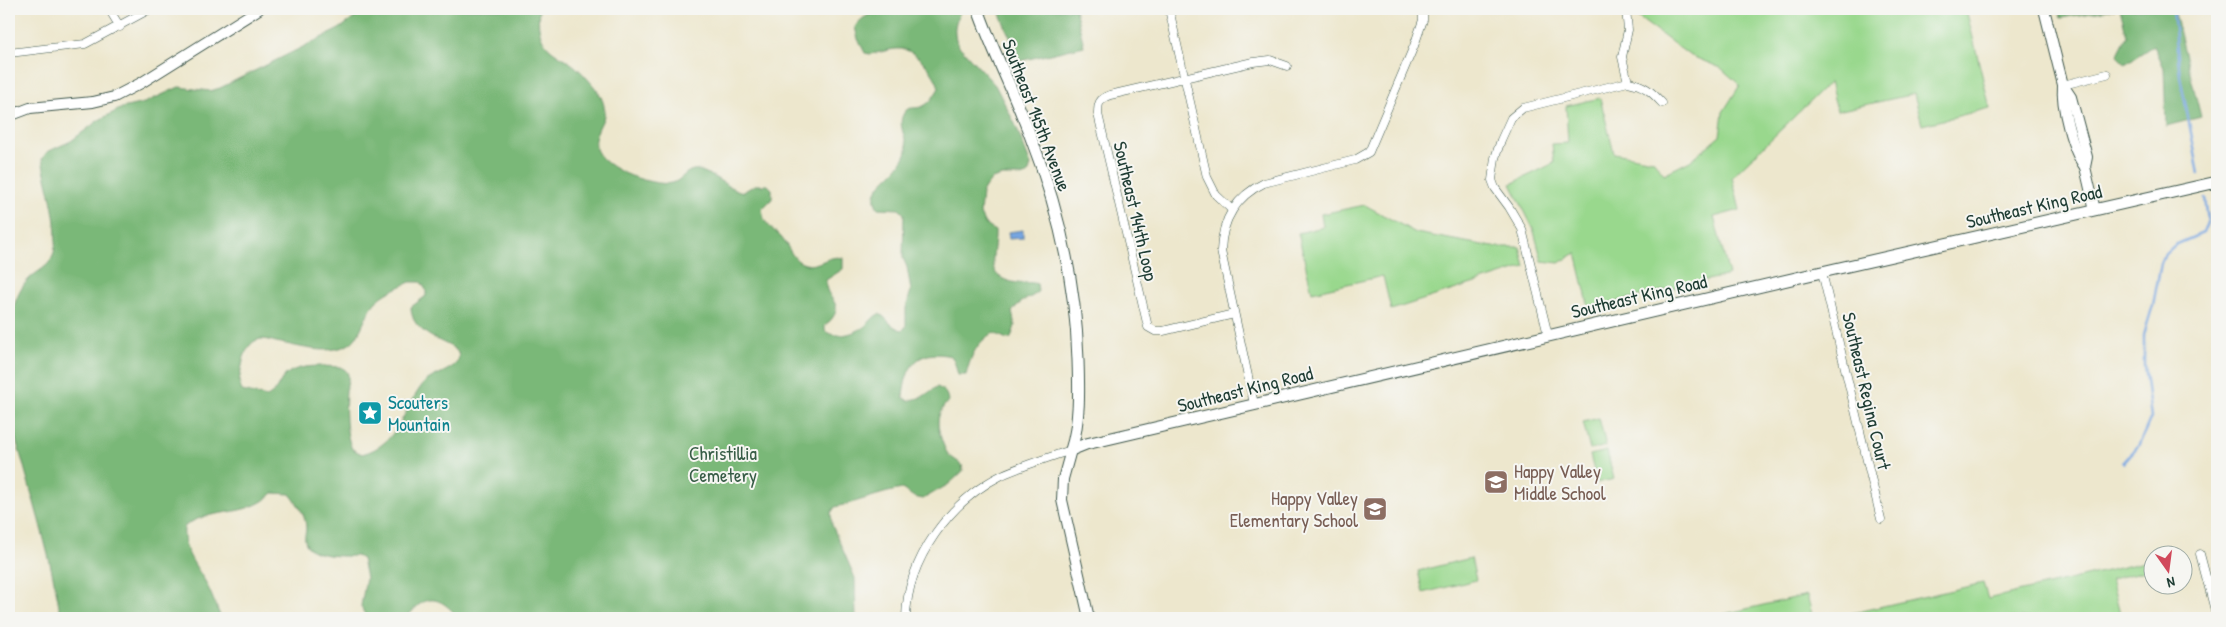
<svg xmlns="http://www.w3.org/2000/svg" width="2226" height="627" font-family="'Patrick Hand',sans-serif">
<rect width="100%" height="100%" fill="#f6f6f2"/>
<filter id="ink" filterUnits="userSpaceOnUse"><feTurbulence type="fractalNoise" baseFrequency=".02" numOctaves="2"/><feDisplacementMap in="SourceGraphic" scale="10" xChannelSelector="R" yChannelSelector="G"/><feConvolveMatrix kernelMatrix="1 2 1 2 8 2 1 2 1" color-interpolation-filters="sRGB"/></filter>
<filter id="wash" filterUnits="userSpaceOnUse"><feTurbulence type="fractalNoise" baseFrequency=".0096" numOctaves="4" result="noise"/><feDisplacementMap in="SourceGraphic" scale="20" xChannelSelector="R" yChannelSelector="G"/><feGaussianBlur stdDeviation="1.12" result="paint"/><feColorMatrix in="noise" values="0 0 0 0 0 0 0 0 0 0 0 0 0 0 0 0 0 1.4 0 .05"/><feComposite in="paint" operator="in"/></filter>
<g filter="url(#wash)">
<rect width="100%" height="100%" fill="#ede7cd"/>
<g fill="#99d88d" stroke="#5c8a60">
<path d="M1637,9H1966L1990,108L1922,125L1914,94L1837,111L1830,82L1732,177L1740,210L1714,217L1729,275L1589,308L1576,253L1559,263L1542,261L1533,228L1511,184L1554,163L1552,144L1568,143L1566,106L1600,98L1614,153L1653,160L1664,174L1690,161L1720,136L1723,112L1740,85L1721,68L1689,55L1639,18Z"/>
<path d="M1365,205L1416,233L1493,247H1520L1525,267L1391,310L1383,276L1312,292L1298,233L1323,227L1321,214Z"/>
<path d="M1599,418L1606,446L1590,450L1583,422Z"/>
<path d="M1607,451L1614,479L1597,483L1590,455Z"/>
<path d="M1471,558L1476,580L1423,593L1418,571Z"/>
<path d="M2153,560V569L2111,579L2121,618H1831L1983,583L1988,599Z"/>
<path d="M1807,595L1813,618H1707Z"/>
</g>
<g fill="#7ab878" stroke="#4c7a56" fill-rule="evenodd">
<path d="M367,9H539C534,56 562,49 585,76C595,87 609,102 603,119C600,126 595,134 595,141C592,167 652,187 672,183C682,181 686,168 698,170C714,174 727,188 743,192L755,185H768L772,189V199L762,209C763,213 763,217 765,221C770,229 779,233 784,241C790,249 793,261 805,264C818,268 828,254 843,258V269L826,280C823,301 851,302 825,326V331C836,339 853,334 864,327C870,323 872,317 879,314C888,318 890,327 902,330L906,327V308L911,290L907,267L903,258L904,214L899,209L878,208C865,188 895,176 902,161C904,159 906,154 907,151C908,139 896,125 904,113C908,106 914,109 921,107C930,104 934,96 939,88C936,74 917,51 902,49C891,48 880,53 870,54L865,53L858,39L855,27C870,0 934,9 962,9C955,21 952,31 958,45L995,85L1015,124L1031,165L1029,172L1024,176H1002L992,179L982,192L980,214L985,224L995,231C996,256 981,277 1017,283C1025,284 1029,281 1037,284L1038,291C1033,299 1021,298 1012,312L1015,326L1011,338L1007,339L994,333C977,340 970,358 966,375H958L954,360L951,356C916,348 906,367 903,397L908,401L922,397L937,387C944,390 947,393 948,401C936,415 936,423 942,441C944,446 945,451 949,455C953,459 958,461 962,465L963,471L949,484L923,499L914,497L902,489C879,493 858,502 835,507L831,513L832,525L855,578L856,618H458C449,606 435,593 420,604C414,608 411,614 405,618H370L364,613L361,606L366,578L362,559L357,556C344,556 307,558 305,540C304,537 306,532 306,529C306,515 298,504 290,494L273,493C245,520 209,506 184,527C182,549 194,563 205,581C211,593 216,606 221,618H61C53,566 37,514 23,463C18,446 12,429 9,412C6,393 8,360 9,339C9,321 15,292 29,279C37,271 49,267 53,256C62,229 47,187 42,159L47,152L71,141L99,120L122,108L144,103L179,87L210,91L220,88L339,29ZM410,282H421L426,290V296L411,307C411,338 454,342 458,353C464,369 431,374 423,384C403,410 398,445 362,454L352,449C345,435 345,407 346,391C346,386 349,380 348,375C347,370 344,369 340,367C323,366 293,363 282,379C277,387 276,392 267,397L242,391C237,381 241,372 243,361C245,352 250,340 261,339C266,339 272,341 276,342C299,346 330,357 351,343C360,337 366,313 374,304C383,293 398,288 410,282Z"/>
<path d="M998,9H1075L1084,46L1020,61Z"/>
<path d="M2059,9H2115L2061,18Z"/>
<path d="M2120,9H2174L2201,117L2166,126L2164,68L2154,45L2125,64L2117,56L2127,36Z"/>
</g>
<path fill="#76a5e0" stroke="#4a718a" d="M1023,230V238L1009,239L1008,232Z"/>
<g fill="none" stroke-linecap="round" stroke-linejoin="round">
<g stroke="#76a5e0" stroke-width="2.5">
<path d="M2173,9L2180,76L2199,174"/>
<path d="M2123,463L2139,445L2151,417L2144,366V335L2153,305L2161,263L2165,254L2175,245L2203,233L2208,220L2205,198"/>
</g>
</g>
</g>
<g filter="url(#ink)">
<g fill="none" stroke-linecap="round" stroke-linejoin="round">
<defs>
<g id="minor">
<path d="M109,9L120,27"/>
<path d="M1169,9L1207,177L1216,195L1231,209"/>
<path d="M9,53L85,44L150,9"/>
<path d="M1628,82C1644,85 1651,91 1662,103"/>
<path d="M2063,85L2107,74"/>
<path d="M1822,272L1881,519"/>
<path d="M1234,314L1163,331H1155L1148,327L1098,114C1098,103 1099,99 1110,95L1253,62L1270,60L1287,66"/>
<path d="M1548,335L1522,229L1509,207L1495,188L1492,180L1495,158L1501,140L1511,118L1523,108L1628,82L1622,57L1628,30L1626,9"/>
<path d="M1254,404L1221,251C1222,220 1235,197 1264,183L1355,160L1369,152L1414,46L1423,20V9"/>
<path d="M2200,554L2217,618"/>
<path d="M906,618C907,559 950,501 1002,475C1024,465 1048,458 1071,450"/>
</g>
<g id="tertiary">
<path d="M2044,9L2063,85L2071,97L2087,157L2085,167L2095,210"/>
<path d="M2063,85C2061,106 2072,150 2085,167"/>
<path d="M9,116L30,108L93,102L114,97L141,83L259,9"/>
<path d="M1071,450L1063,479L1062,500L1089,618"/>
</g>
<g id="secondary">
<path d="M978,9C993,52 1014,92 1030,135C1058,207 1076,282 1078,360C1079,390 1080,422 1071,450"/>
<path d="M1071,450L1086,444L1813,274L2217,182"/>
</g>
</defs>
<use href="#minor" stroke="#3e564b" stroke-width="9"/>
<use href="#tertiary" stroke="#3e564b" stroke-width="12"/>
<use href="#secondary" stroke="#3e564b" stroke-width="13"/>
<use href="#minor" stroke="#fff" stroke-width="8"/>
<use href="#tertiary" stroke="#fff" stroke-width="10"/>
<use href="#secondary" stroke="#fff" stroke-width="11"/>
</g>
</g>
<defs>
<symbol id="sight-square" viewBox="-11 -11 22 22"><rect x="-9" y="-9" width="18" height="18" rx="4" fill="#0f9aa8" stroke="#f6f6f2"/><path d="M0-6L1.8-2.2L6-1.7L2.9 1.2L3.7 5.4L0 3.3L-3.7 5.4L-2.9 1.2L-6-1.7L-1.8-2.2Z" fill="#fff"/></symbol>
<symbol id="school-square" viewBox="-11 -11 22 22"><rect x="-9" y="-9" width="18" height="18" rx="4" fill="#8d6e63" stroke="#f6f6f2"/><path d="M0-5L7-2L0 1L-7-2ZM-4 1L0 2.5L4 1V4Q0 6-4 4Z" fill="#fff"/></symbol>
</defs>
<g fill-rule="evenodd">
<use href="#sight-square" x="356" y="399" width="28" height="28"/>
<use href="#school-square" x="1482" y="468" width="28" height="28"/>
<use href="#school-square" x="1361" y="495" width="28" height="28"/>
</g>
<g text-anchor="middle" stroke-width="4" stroke-linejoin="round" paint-order="stroke">
<g font-size="19" fill="#1f3d34" stroke="#f6f6f2">
<text transform="translate(1037 115) rotate(69)" y="7">Southeast 145th Avenue</text>
<text transform="translate(2034 206) rotate(-13)" y="7">Southeast King Road</text>
<text transform="translate(1136 211) rotate(77)" y="7">Southeast 144th Loop</text>
<text transform="translate(1639 296) rotate(-13)" y="7">Southeast King Road</text>
<text transform="translate(1245 389) rotate(-14)" y="7">Southeast King Road</text>
<text transform="translate(1867 391) rotate(77)" y="7">Southeast Regina Court</text>
</g>
<g font-size="19" fill="#0d838f" stroke="#f6f6f2" text-anchor="start">
<text x="388" y="409">Scouters<tspan x="388" dy="22">Mountain</tspan></text>
</g>
<g font-size="19" fill="#375c46" stroke="#f6f6f2">
<text x="723" y="460">Christillia<tspan x="723" dy="22">Cemetery</tspan></text>
</g>
<g font-size="19" fill="#785e54" stroke="#f6f6f2" text-anchor="start">
<text x="1514" y="478">Happy Valley<tspan x="1514" dy="22">Middle School</tspan></text>
<text x="1358" y="505" text-anchor="end">Happy Valley<tspan x="1358" dy="22">Elementary School</tspan></text>
</g>
</g>
<rect width="2226" height="627" fill="none" stroke="#f6f6f2" stroke-width="30"/>
<g transform="translate(2168 570) rotate(166)"><circle r="24" fill="#f6f6f2" stroke="#a0aca6"/>
<path d="M0-4L9 19L0 12L-9 19Z" fill="#d1495b"/>
<text y="-8" font-size="14" font-weight="bold" text-anchor="middle" fill="#1f3d34">N</text>
</g>
</svg>
